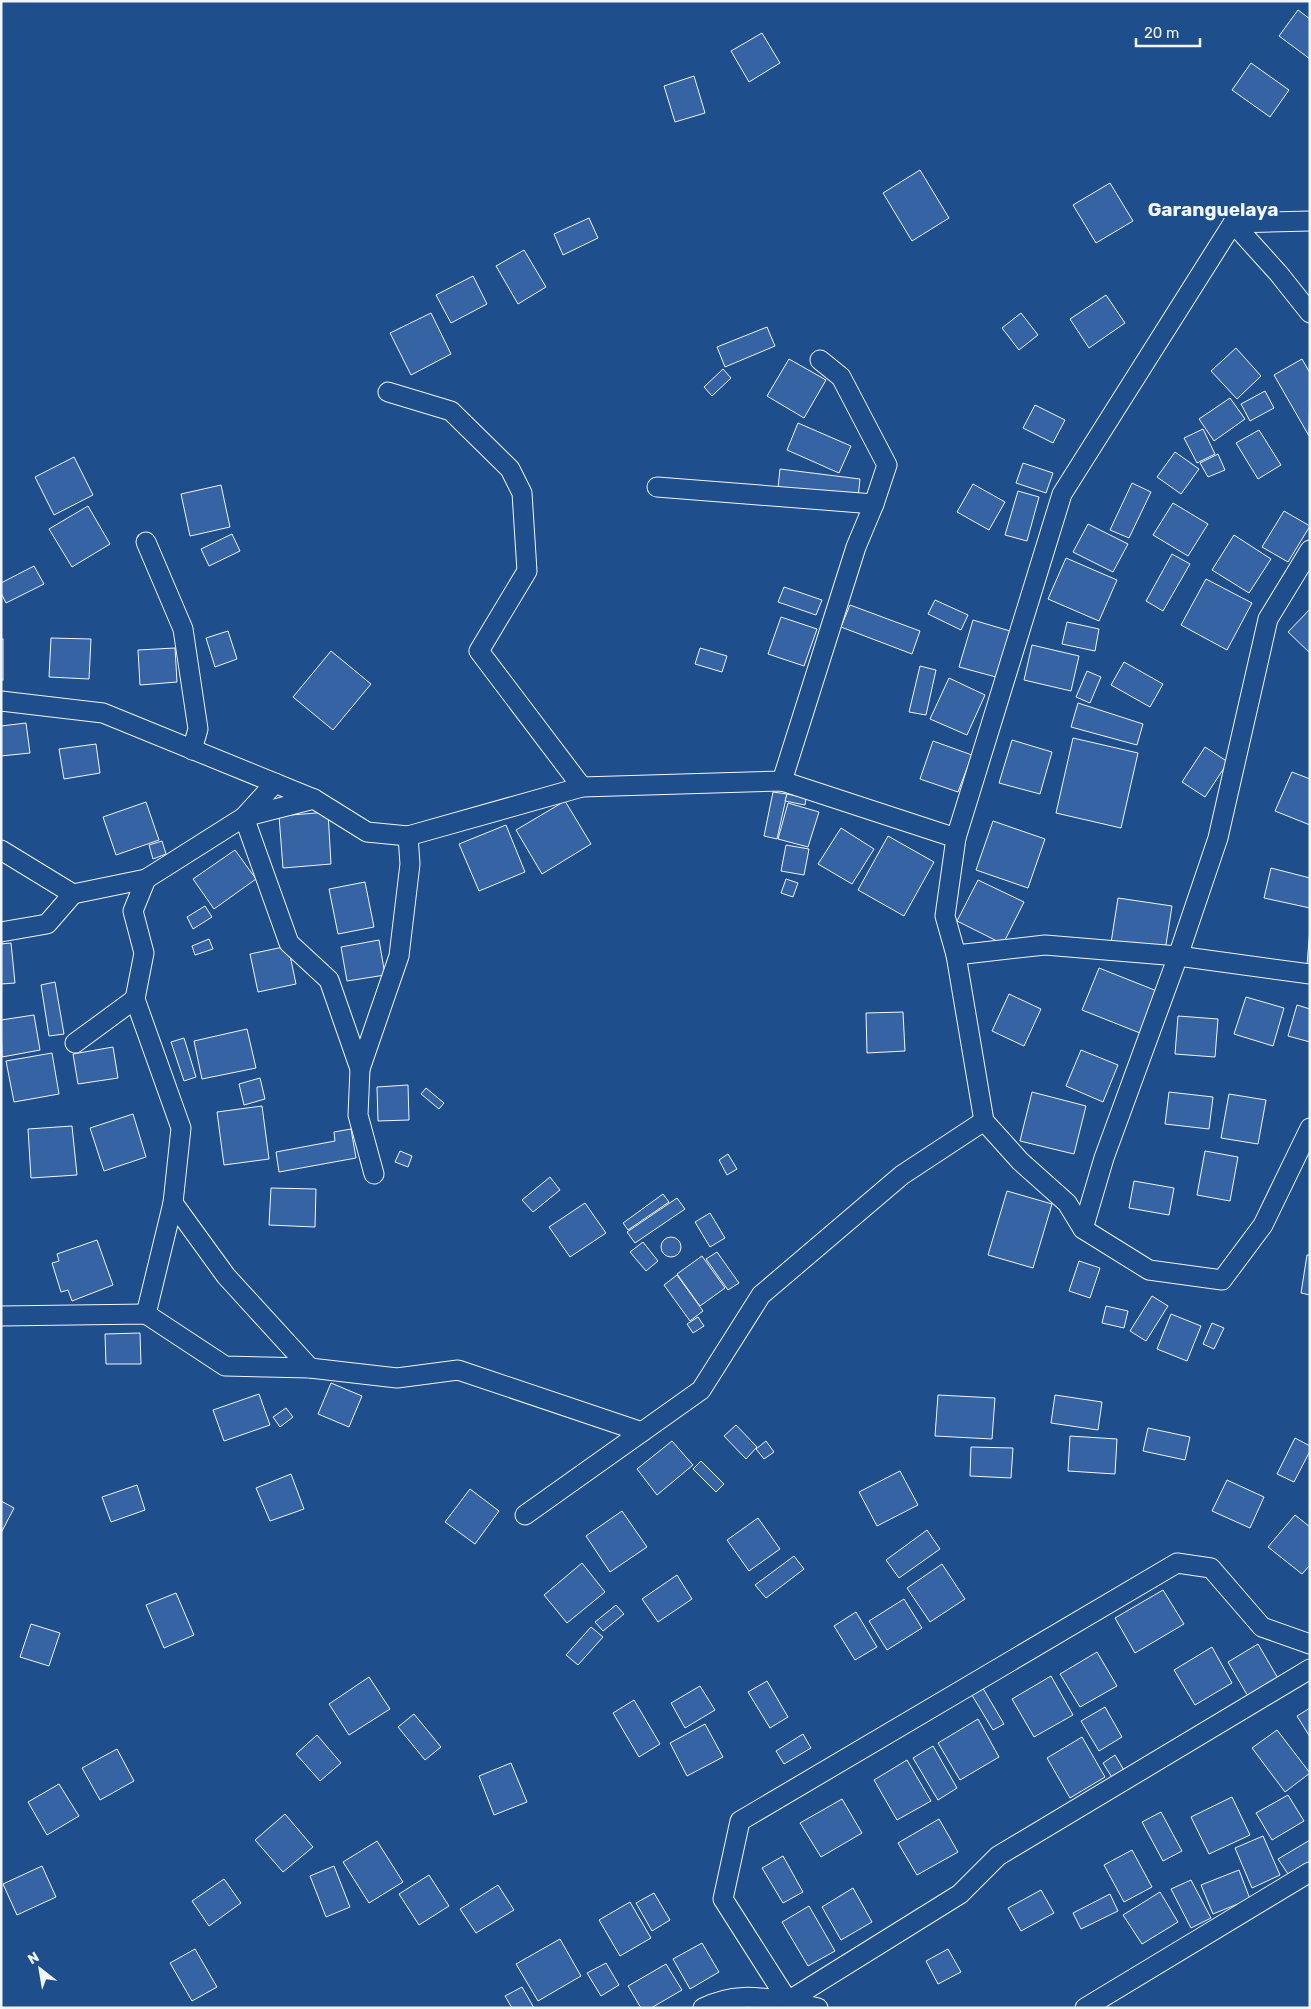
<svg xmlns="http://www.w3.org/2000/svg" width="1311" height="2009" font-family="Rubik,sans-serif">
<rect width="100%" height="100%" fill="#1f4e8c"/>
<g fill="#3563a3" stroke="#f2f6ff">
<path d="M1298,10L1310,19V59L1279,36Z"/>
<path d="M762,33L780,63L749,82L731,51Z"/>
<path d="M1251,63L1289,90L1270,117L1232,90Z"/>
<path d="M694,76L705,113L675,122L664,86Z"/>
<path d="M920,170L949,218L912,241L883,193Z"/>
<path d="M1110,183L1133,221L1096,243L1073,205Z"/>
<path d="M589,218L598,238L563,255L554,234Z"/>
<path d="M524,250L546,287L518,304L496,266Z"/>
<path d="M473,276L487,304L451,323L436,295Z"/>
<path d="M1106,295L1125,323L1089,348L1070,319Z"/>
<path d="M431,313L451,354L411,375L390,333Z"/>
<path d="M1021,313L1038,335L1019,350L1002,328Z"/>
<path d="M767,327L775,346L725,367L717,347Z"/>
<path d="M1236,348L1261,376L1237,399L1211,371Z"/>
<path d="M789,359L826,380L804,418L767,396Z"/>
<path d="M1302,359L1310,373L1309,436L1274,375Z"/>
<path d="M723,369L731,378L712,396L704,387Z"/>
<path d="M1265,391L1274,408L1250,421L1241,404Z"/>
<path d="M1230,398L1245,419L1214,441L1199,419Z"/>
<path d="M1035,405L1065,420L1053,443L1023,428Z"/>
<path d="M798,423L851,446L839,473L787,450Z"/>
<path d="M1203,429L1215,454L1197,463L1184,438Z"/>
<path d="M1259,430L1281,465L1258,479L1236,443Z"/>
<path d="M1175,452L1199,469L1181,494L1157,477Z"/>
<path d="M1218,454L1225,470L1208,477L1200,463Z"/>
<path d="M74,457L93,495L54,515L35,477Z"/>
<path d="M1023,463L1053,473L1046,493L1016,483Z"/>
<path d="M780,469L860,479L858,498L778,488Z"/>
<path d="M1132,483L1151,492L1129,538L1110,530Z"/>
<path d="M973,484L1005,502L989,530L957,512Z"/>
<path d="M221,485L230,527L190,536L181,494Z"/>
<path d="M1018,491L1039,497L1027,541L1005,535Z"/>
<path d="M1173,503L1208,524L1188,556L1153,535Z"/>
<path d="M88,506L110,544L72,567L49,529Z"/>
<path d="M1284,511L1310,526L1288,562L1262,547Z"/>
<path d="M1088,524L1128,544L1113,572L1073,552Z"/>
<path d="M232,534L240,551L209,566L201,549Z"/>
<path d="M1234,535L1271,559L1249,593L1212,570Z"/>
<path d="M1172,554L1190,564L1163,611L1146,601Z"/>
<path d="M1066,558L1117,580L1099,621L1048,599Z"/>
<path d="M34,566L44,584L6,603L1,593V583Z"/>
<path d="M1206,579L1252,603L1227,650L1181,625Z"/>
<path d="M784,587L822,600L816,615L778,602Z"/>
<path d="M935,600L968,615L961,630L928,614Z"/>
<path d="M850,605L920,631L912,654L841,627Z"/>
<path d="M1310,609V653L1288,632Z"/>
<path d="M781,617L817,629L804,666L768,654Z"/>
<path d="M973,620L1010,631L996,677L959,667Z"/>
<path d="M1067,622L1099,629L1095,651L1062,644Z"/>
<path d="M228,631L237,659L215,667L206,638Z"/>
<path d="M51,638L91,639L89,679L49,677Z"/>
<rect x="1" y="639" width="2" height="41"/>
<path d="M1032,645L1079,656L1071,691L1024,680Z"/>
<path d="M175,648L177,682L140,685L138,650Z"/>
<path d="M700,648L727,656L722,672L695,664Z"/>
<path d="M331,651L371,684L333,730L293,697Z"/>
<path d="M1124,662L1163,684L1150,707L1111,685Z"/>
<path d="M920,666L936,670L926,715L909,712Z"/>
<path d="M1087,671L1101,677L1090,703L1076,697Z"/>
<path d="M949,678L985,695L967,735L930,719Z"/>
<path d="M1078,703L1143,724L1137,745L1071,727Z"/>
<path d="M26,723L30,753L1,756V726Z"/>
<path d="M1073,738L1138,753L1121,828L1056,813Z"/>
<path d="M1012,740L1052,752L1040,794L999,783Z"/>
<path d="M933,741L972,755L958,792L920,779Z"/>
<path d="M96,744L100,773L64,779L59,749Z"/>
<path d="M1205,747L1228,762L1205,797L1182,782Z"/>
<path d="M1292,772L1310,779V825L1275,811Z"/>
<path d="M773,792L787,794L777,839L764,836Z"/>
<path d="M787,794L806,798L805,805L785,801Z"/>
<path d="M565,801L591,844L542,874L516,830Z"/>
<path d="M146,802L159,840L116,855L103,817Z"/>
<path d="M788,803L819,812L808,847L778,839Z"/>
<path d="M328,812L331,864L283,868L279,816Z"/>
<path d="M993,821L1045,839L1028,888L976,870Z"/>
<path d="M506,825L525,872L479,891L459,844Z"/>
<path d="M841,828L874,849L852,884L818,864Z"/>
<path d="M888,836L934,862L904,916L858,890Z"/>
<path d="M162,841L166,854L153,859L149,845Z"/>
<path d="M786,845L809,849L804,875L781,871Z"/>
<path d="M235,850L256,879L214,909L193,879Z"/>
<path d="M1271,868L1310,878V908L1264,898Z"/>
<path d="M786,879L798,883L793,897L781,893Z"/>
<path d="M978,880L1024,902L1003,944L957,921Z"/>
<path d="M365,882L374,927L338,934L329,889Z"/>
<path d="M1118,898L1172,906L1165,951L1111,943Z"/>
<path d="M205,906L212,917L193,929L187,917Z"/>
<path d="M1310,928V966L1307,965Z"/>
<path d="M209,939L213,949L195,955L192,946Z"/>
<path d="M379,940L385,975L347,981L341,947Z"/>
<path d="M11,943L15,983L1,984V944Z"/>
<path d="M288,946L296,984L258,992L250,954Z"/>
<path d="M1099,968L1162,993L1145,1035L1082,1010Z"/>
<path d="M55,982L64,1034L49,1036L41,985Z"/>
<path d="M1009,994L1041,1009L1024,1046L992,1031Z"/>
<path d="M1246,997L1284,1008L1273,1046L1234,1034Z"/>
<path d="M1297,1005L1310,1009V1042L1288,1036Z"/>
<path d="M903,1012L905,1051L867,1053L866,1013Z"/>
<path d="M34,1015L40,1050L2,1057L1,1020Z"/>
<path d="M1178,1016L1218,1019L1215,1057L1175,1054Z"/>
<path d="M247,1029L256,1068L202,1079L194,1041Z"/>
<path d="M184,1038L196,1077L184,1081L171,1042Z"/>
<path d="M113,1047L118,1078L78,1084L73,1054Z"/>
<path d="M1081,1050L1118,1065L1103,1102L1066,1086Z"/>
<path d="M52,1053L59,1094L14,1102L6,1061Z"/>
<path d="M260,1078L265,1099L244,1105L239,1084Z"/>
<path d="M408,1085L409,1120L378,1121L377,1087Z"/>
<path d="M426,1088L444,1103L439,1109L421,1094Z"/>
<path d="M1032,1092L1086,1106L1074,1154L1020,1141Z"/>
<path d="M1169,1092L1213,1097L1209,1129L1165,1124Z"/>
<path d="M1229,1094L1266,1100L1258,1144L1221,1138Z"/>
<path d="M262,1106L269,1159L224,1165L217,1112Z"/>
<path d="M133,1114L146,1157L104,1171L90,1128Z"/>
<path d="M72,1126L77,1175L31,1178L28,1129Z"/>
<path d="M351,1129L356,1158L279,1172L276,1152L335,1141L334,1132Z"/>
<path d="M400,1151L412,1156L408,1167L395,1162Z"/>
<path d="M1205,1151L1238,1157L1230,1201L1197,1195Z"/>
<path d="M728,1154L737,1169L727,1175L719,1160Z"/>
<path d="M550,1177L560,1190L533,1212L522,1200Z"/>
<path d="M1134,1181L1174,1188L1169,1215L1129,1208Z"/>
<path d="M271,1188L316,1189L315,1227L269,1225Z"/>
<path d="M1007,1191L1052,1204L1033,1268L988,1255Z"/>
<path d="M663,1194L669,1202L628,1230L623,1223Z"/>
<path d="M677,1198L685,1209L635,1243L627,1232Z"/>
<path d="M585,1203L606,1233L570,1257L549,1227Z"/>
<path d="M710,1213L725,1238L710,1247L695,1222Z"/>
<circle cx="671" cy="1247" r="10"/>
<path d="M97,1240L113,1285L72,1301L68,1290L61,1292L52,1263L59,1261L57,1254Z"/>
<path d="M643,1242L658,1261L646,1271L630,1252Z"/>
<path d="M717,1252L739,1283L728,1290L706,1259Z"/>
<path d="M1307,1255H1310V1295L1301,1293Z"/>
<path d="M702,1256L725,1288L700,1306L677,1274Z"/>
<path d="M1079,1261L1100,1268L1090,1298L1069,1291Z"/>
<path d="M677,1275L703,1311L690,1321L664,1285Z"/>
<path d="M1152,1296L1168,1306L1146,1341L1130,1331Z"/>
<path d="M1106,1306L1128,1311L1124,1328L1102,1323Z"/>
<path d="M1171,1314L1201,1326L1187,1361L1157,1349Z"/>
<path d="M698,1317L704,1326L693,1333L687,1324Z"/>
<path d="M1212,1323L1224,1328L1214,1349L1203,1344Z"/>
<path d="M140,1333L141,1364H106L105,1334Z"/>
<path d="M331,1383L362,1396L349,1427L318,1414Z"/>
<path d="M259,1394L270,1425L224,1441L213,1410Z"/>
<path d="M938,1395L995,1398L992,1439L935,1436Z"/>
<path d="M1055,1395L1102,1402L1098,1430L1051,1423Z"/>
<path d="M286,1408L293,1417L280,1427L273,1417Z"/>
<path d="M736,1425L757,1447L746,1459L724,1436Z"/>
<path d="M1148,1428L1190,1437L1185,1460L1143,1451Z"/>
<path d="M1070,1436L1117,1439L1115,1474L1068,1471Z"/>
<path d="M1295,1438L1310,1446V1451L1294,1482L1277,1474Z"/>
<path d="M672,1441L693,1465L657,1495L637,1469Z"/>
<path d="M766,1441L774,1452L764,1459L756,1449Z"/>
<path d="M971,1447L1013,1448L1011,1478L970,1476Z"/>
<path d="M701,1461L724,1484L716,1492L693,1469Z"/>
<path d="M900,1471L918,1505L877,1526L859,1492Z"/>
<path d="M291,1474L304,1509L270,1521L256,1488Z"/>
<path d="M1227,1480L1264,1497L1250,1528L1212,1511Z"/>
<path d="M137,1485L145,1510L111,1522L102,1497Z"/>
<path d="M470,1489L499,1511L475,1544L445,1522Z"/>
<path d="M1,1501L14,1508L1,1533Z"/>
<path d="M622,1511L647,1547L610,1572L586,1536Z"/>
<path d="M1295,1515L1310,1527V1565L1302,1574L1268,1547Z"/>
<path d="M758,1518L780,1549L749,1571L727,1540Z"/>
<path d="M927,1530L940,1549L899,1578L886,1560Z"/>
<path d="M794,1556L804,1569L766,1598L755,1585Z"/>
<path d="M582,1563L605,1592L567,1623L544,1595Z"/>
<path d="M942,1564L965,1599L930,1622L907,1588Z"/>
<path d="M677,1575L692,1599L658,1622L642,1599Z"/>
<path d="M1163,1590L1184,1624L1135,1653L1115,1618Z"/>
<path d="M176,1593L194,1635L164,1648L146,1605Z"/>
<path d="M904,1599L922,1628L887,1650L869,1621Z"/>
<path d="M616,1605L624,1614L603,1631L595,1622Z"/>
<path d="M856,1612L877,1647L855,1660L834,1626Z"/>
<path d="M31,1624L60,1633L49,1666L20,1657Z"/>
<path d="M591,1627L603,1637L578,1665L566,1655Z"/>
<path d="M1258,1644L1279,1680L1249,1698L1228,1662Z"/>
<path d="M1212,1647L1232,1683L1195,1705L1174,1670Z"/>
<path d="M1097,1652L1117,1686L1080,1707L1060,1674Z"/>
<path d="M1051,1676L1073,1715L1034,1737L1012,1699Z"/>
<path d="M369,1677L390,1709L349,1735L329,1704Z"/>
<path d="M767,1681L788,1717L770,1728L748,1692Z"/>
<path d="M981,1685L1004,1724L993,1730L970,1692Z"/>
<path d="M700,1686L715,1710L685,1728L671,1703Z"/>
<path d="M634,1700L660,1744L639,1757L613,1713Z"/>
<path d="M1105,1707L1122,1737L1099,1751L1081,1721Z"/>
<path d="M1310,1708V1737L1297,1716Z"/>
<path d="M414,1714L441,1747L425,1760L398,1727Z"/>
<path d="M978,1719L999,1757L960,1780L938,1743Z"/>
<path d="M705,1724L723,1757L687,1776L670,1743Z"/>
<path d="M1277,1730L1310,1773L1285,1792L1252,1748Z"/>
<path d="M803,1734L811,1748L784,1764L776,1751Z"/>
<path d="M317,1735L341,1763L320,1781L296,1754Z"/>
<path d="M1082,1737L1105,1777L1070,1798L1047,1758Z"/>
<path d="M933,1746L957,1788L938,1800L913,1758Z"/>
<path d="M117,1749L134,1781L100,1800L82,1768Z"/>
<path d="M1115,1755L1128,1777L1116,1784L1103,1763Z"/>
<path d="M907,1760L931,1801L897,1820L874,1780Z"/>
<path d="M511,1763L527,1802L494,1815L479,1776Z"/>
<path d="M59,1784L79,1816L47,1835L28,1802Z"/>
<path d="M1288,1795L1304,1821L1272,1840L1256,1813Z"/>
<path d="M1232,1797L1250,1835L1209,1854L1191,1817Z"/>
<path d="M842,1799L862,1833L821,1857L800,1823Z"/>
<path d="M1161,1812L1182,1851L1163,1861L1142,1822Z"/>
<path d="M285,1814L313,1847L283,1872L255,1840Z"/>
<path d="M939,1819L958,1852L917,1875L898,1843Z"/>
<path d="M1263,1836L1280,1875L1252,1888L1235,1848Z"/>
<path d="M1310,1840V1861L1288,1874L1278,1859Z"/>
<path d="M377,1841L403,1882L369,1903L343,1862Z"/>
<path d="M1132,1850L1152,1887L1124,1902L1104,1865Z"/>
<path d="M783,1856L803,1892L783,1903L762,1868Z"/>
<path d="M42,1866L56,1897L17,1915L3,1884Z"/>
<path d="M334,1866L350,1907L326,1917L310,1876Z"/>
<path d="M1239,1870L1250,1899L1213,1914L1201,1885Z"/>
<path d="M429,1875L449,1906L419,1925L399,1894Z"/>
<path d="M224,1879L241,1903L209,1926L192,1901Z"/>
<path d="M1191,1880L1211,1918L1191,1928L1171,1889Z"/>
<path d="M498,1885L514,1910L476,1933L460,1909Z"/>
<path d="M853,1888L872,1922L841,1940L822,1907Z"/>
<path d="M1041,1890L1054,1913L1021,1931L1008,1908Z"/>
<path d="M1160,1892L1178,1922L1142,1944L1123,1915Z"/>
<path d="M654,1893L670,1920L652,1931L636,1903Z"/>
<path d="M1110,1894L1118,1911L1081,1929L1073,1913Z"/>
<path d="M630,1902L651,1938L620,1956L599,1920Z"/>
<path d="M809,1906L835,1951L808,1966L782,1922Z"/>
<path d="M560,1939L581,1976L538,2001L516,1964Z"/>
<path d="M702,1943L719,1972L690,1989L673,1959Z"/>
<path d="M195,1949L217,1987L192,2001L170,1963Z"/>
<path d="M948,1949L961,1972L938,1984L926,1961Z"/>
<path d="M606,1963L619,1985L601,1996L587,1973Z"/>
<path d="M666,1964L682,1990L651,2008H641L628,1986Z"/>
<path d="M522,1987L534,2008H512L505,1996Z"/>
</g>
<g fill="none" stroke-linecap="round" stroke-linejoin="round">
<defs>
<g id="minor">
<path d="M1310,221L1233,223L1062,494L956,838L945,916L956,955L984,1121L1020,1161L1067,1203L1083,1229L1149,1270L1222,1280L1263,1225L1310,1128"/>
<path d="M1233,223L1279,274L1310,313"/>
<path d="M388,392L451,411L510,469L522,493L527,571L479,651L582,787"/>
<path d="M657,487L874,504"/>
<path d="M146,542L183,629L198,729L192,750"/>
<path d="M1,701L103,713L314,799L367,832L408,836L582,787L782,781L956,838"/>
<path d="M782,781L856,547L874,504L887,465L841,377L820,360"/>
<path d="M275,783L244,817L289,943L329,980L360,1069L358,1115L374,1174"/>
<path d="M1,850L73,894L146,879L244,817L314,799"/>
<path d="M146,879L133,911L144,953L135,999L181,1128L173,1203L226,1276L310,1368"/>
<path d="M1,932L47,924L73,894"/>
<path d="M956,955L1045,945L1178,956L1310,974"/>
<path d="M75,1043L135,999"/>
<path d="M360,1069L399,956L410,864L408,836"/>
<path d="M1083,1229L1104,1158L1178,956L1218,838L1268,619L1310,550"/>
<path d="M146,1314L173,1203"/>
<path d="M1,1316L146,1314L225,1366L310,1368L397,1378L458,1370L642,1432"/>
<path d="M525,1515L701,1390L761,1295L902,1175L984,1121"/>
<path d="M788,2001L723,1899L740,1821L1177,1563L1211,1568L1262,1627L1310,1644"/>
<path d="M703,2008C733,1993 757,1997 788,2001"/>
<path d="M818,2008L788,2001L960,1894L998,1856L1310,1669"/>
<path d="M1085,2008L1310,1872"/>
</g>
</defs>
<use href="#minor" stroke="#f2f6ff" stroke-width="21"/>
<use href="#minor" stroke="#1f4e8c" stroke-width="19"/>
</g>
<g text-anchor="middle" stroke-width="4" stroke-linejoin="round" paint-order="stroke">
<g font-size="19" font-weight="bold" fill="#f2f6ff" stroke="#1f4e8c">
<text x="1213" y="216">Garanguelaya</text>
</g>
</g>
<rect width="1311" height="2009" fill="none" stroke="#f2f6ff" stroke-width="5"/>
<g transform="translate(40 1969) rotate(329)" stroke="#1f4e8c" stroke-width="4" paint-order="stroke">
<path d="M0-4L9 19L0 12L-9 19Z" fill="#f2f6ff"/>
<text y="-8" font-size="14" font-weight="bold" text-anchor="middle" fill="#f2f6ff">N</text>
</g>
<path d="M1136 38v8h64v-8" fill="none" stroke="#f2f6ff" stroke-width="2.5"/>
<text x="1144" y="38" font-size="15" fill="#f2f6ff" stroke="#1f4e8c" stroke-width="4" paint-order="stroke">20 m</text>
</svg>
